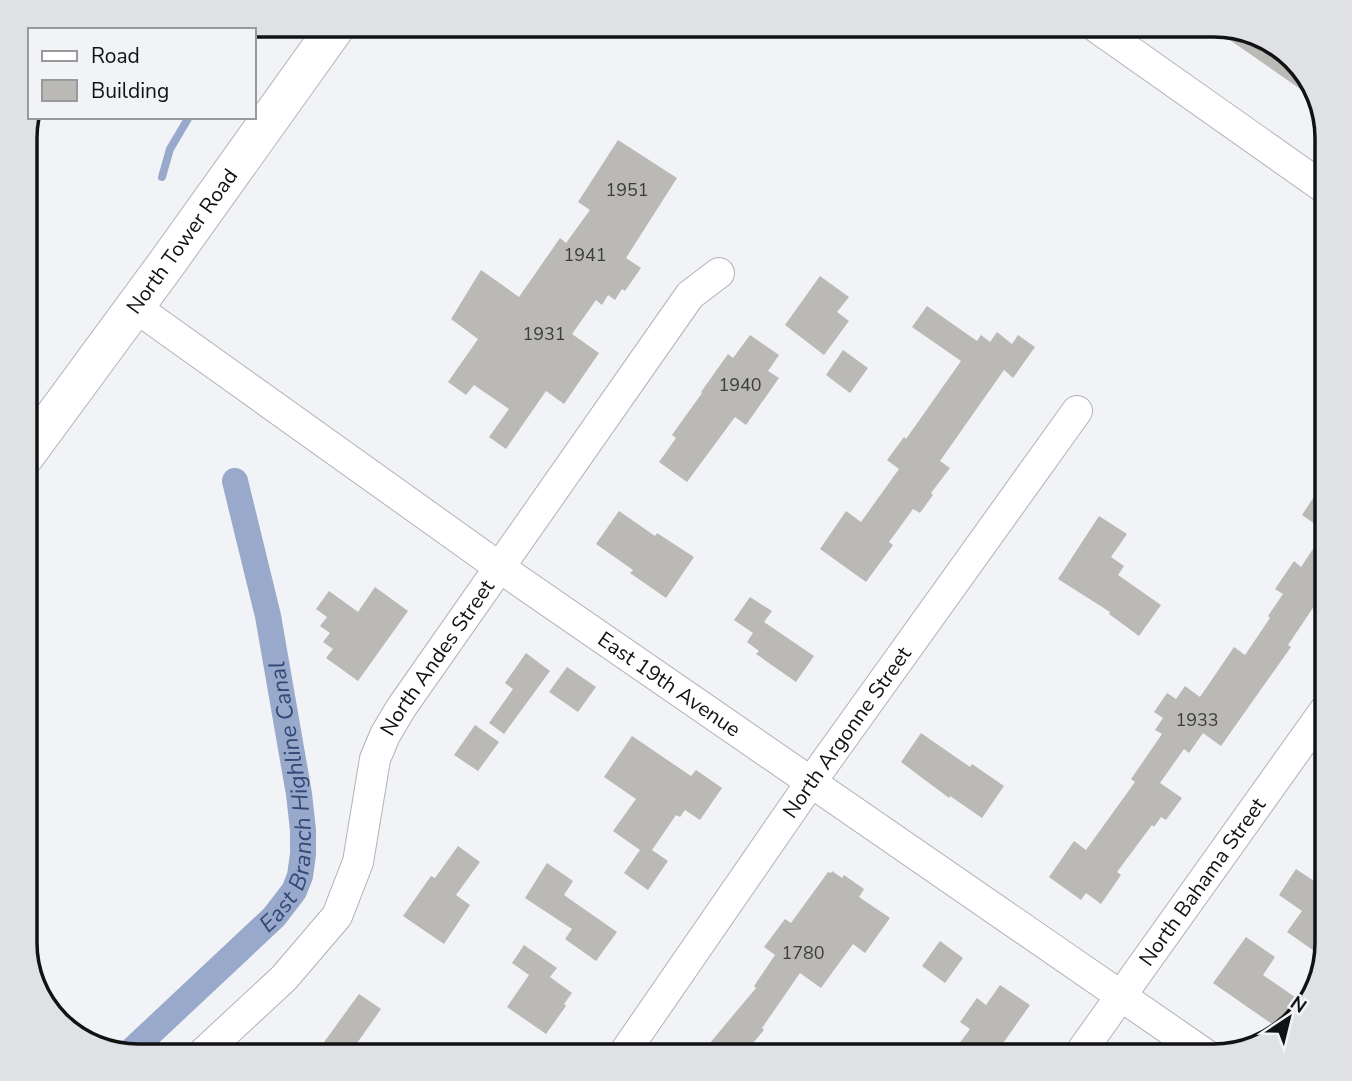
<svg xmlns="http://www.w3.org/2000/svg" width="1352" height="1081" font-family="'Nunito Sans',sans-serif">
<rect width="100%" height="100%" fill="#f1f3f6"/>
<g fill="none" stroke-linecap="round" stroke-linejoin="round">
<g stroke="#98a9cb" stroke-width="8">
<path d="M250,30L254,25"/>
<path d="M162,177L170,149L189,117"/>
</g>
<path stroke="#98a9cb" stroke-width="26" id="s1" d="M129,1053L274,917L294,891L300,876L303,854V830L299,794L268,616L235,481"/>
</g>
<g fill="#bbb9b6">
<path d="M1228,29L1289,52L1316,88L1319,102L1224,36Z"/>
<path d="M618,140L677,178L626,258L641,268L625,291L622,289L615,300L608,295L602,305L596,300L572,334L599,353L564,404L546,391L506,449L489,437L509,409L474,385L466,395L448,382L478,339L451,319L481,270L519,297L560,238L566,243L590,210L578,202Z"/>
<path d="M820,276L849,297L837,312L849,321L824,355L785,325Z"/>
<path d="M927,306L977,341L981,335L990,342L997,332L1012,344L1018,335L1035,347L1013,378L1004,370L940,461L950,468L931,493L933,495L920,513L913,509L889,542L893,545L866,582L820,549L846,511L861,522L899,469L887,460L904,437L906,439L961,361L912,327Z"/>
<path d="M750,335L779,355L768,371L779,378L746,425L735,417L687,482L659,462L676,438L672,435L702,393L701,392L728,354L733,358Z"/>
<path d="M843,350L868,368L850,393L826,375Z"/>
<path d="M1327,477V587L1288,645L1291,647L1221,746L1203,733L1189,753L1184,749L1160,783L1182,798L1166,820L1161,817L1154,827L1152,825L1117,872L1121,875L1101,904L1086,893L1081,900L1049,877L1074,841L1086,850L1135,782L1131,779L1162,734L1155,730L1163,718L1154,712L1167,693L1176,699L1185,686L1200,697L1234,647L1245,655L1270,618L1268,616L1283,594L1275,589L1294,561L1301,567L1325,531L1302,515Z"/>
<path d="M619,511L655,536L657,533L694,557L666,598L630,573L633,570L596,544Z"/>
<path d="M1099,516L1127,534L1111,557L1124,566L1118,575L1161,605L1139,636L1109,614L1110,612L1058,579Z"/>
<path d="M375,587L408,611L358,681L326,658L333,649L323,642L330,633L320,626L327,617L316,609L329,591L358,612Z"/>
<path d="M750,597L772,611L764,622L814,656L796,682L756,654L759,651L747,642L753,633L734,620Z"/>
<path d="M526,653L550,671L504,734L489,723L513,689L505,683Z"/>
<path d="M567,667L596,687L578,712L549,692Z"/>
<path d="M475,725L499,742L478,771L454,755Z"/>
<path d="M921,733L970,767L972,764L1004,786L982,818L950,796L949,798L901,762Z"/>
<path d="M632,736L691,776L696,770L722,788L700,820L685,810L680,817L676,815L652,850L668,861L648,890L624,873L640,850L613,831L636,799L604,777Z"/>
<path d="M458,846L480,862L456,895L470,905L444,944L403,916L431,876L435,878Z"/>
<path d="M547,863L573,881L564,895L617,932L596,961L565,939L572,929L525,898Z"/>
<path d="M1296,869L1326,889L1327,894V944L1320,955L1287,932L1302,911L1279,895Z"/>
<path d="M832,871L842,878L844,875L864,889L859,897L890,918L865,953L853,944L821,988L800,973L762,1028L764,1030L742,1056H699L756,988L754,986L775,955L764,947L785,919L791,923L828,872L831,873Z"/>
<path d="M1246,937L1275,957L1263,975L1305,1004L1293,1023L1282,1031L1213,983Z"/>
<path d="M940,941L963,958L945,983L922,966Z"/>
<path d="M524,945L557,968L550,977L572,993L564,1004L566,1006L546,1034L507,1007L529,975L512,963Z"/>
<path d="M1000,985L1030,1005L994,1056H950L970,1029L960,1022L977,998L986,1005Z"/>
<path d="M359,994L381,1009L348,1056H314Z"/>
</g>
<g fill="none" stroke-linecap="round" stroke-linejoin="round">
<defs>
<g id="street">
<path d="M1093,25L1327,190"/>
<path id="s2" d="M135,307L499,567L1208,1056"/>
<path id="s3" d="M200,1056L284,978L337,916L358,862L375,759L385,735L401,708L690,295L719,273"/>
<path id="s4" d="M622,1056L811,782L1077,411"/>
<path id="s5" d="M1078,1056L1327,707"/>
</g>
<g id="primary">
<path id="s6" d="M25,456L167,263L337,25"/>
</g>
</defs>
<use href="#street" stroke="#b0b2b5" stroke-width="32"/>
<use href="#primary" stroke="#b0b2b5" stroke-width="40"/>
<use href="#street" stroke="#fff" stroke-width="30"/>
<use href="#primary" stroke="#fff" stroke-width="38"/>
</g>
<g text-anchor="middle" stroke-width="5" stroke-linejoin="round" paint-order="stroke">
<g font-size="18" fill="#3c3c3c">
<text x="627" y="196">1951</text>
<text x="585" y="261">1941</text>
<text x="544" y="340">1931</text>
<text x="740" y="391">1940</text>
<text x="1197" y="726">1933</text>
<text x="803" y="959">1780</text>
</g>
<g font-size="21" fill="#111213" stroke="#f1f3f6">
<text dy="7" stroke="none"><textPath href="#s6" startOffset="266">North Tower Road</textPath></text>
<text dy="7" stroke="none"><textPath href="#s3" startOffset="478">North Andes Street</textPath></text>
<text dy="7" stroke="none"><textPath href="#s2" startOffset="654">East 19th Avenue</textPath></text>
<text dy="7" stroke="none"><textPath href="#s4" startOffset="394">North Argonne Street</textPath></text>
<text dy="7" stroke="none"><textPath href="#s5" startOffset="214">North Bahama Street</textPath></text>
</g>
<g font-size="23" font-style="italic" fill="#324876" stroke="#f1f3f6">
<text dy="8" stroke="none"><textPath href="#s1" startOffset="324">East Branch Highline Canal</textPath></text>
</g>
</g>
<path d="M0 0H1352V1081H0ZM138 37H1214A101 101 0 0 1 1315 138V943A101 101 0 0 1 1214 1044H138A101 101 0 0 1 37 943V138A101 101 0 0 1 138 37Z" fill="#dfe1e4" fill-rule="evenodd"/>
<path fill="none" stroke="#111213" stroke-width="3.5" d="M138 37H1214A101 101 0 0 1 1315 138V943A101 101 0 0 1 1214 1044H138A101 101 0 0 1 37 943V138A101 101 0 0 1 138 37Z"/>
<rect x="28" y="28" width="228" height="91" fill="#f1f3f6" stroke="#97999b" stroke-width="2"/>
<rect x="42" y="51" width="35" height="10" fill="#ffffff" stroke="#97999b" stroke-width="2"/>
<text x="91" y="63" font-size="21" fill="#111213">Road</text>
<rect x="42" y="80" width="35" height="21" fill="#bbb9b6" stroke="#97999b" stroke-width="2"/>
<text x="91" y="98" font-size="21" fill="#111213">Building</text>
<g transform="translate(1289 1018) rotate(35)" stroke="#f1f3f6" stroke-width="5" paint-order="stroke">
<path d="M0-5L12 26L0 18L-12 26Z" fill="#111213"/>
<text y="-10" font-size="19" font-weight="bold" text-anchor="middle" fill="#111213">N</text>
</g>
</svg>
